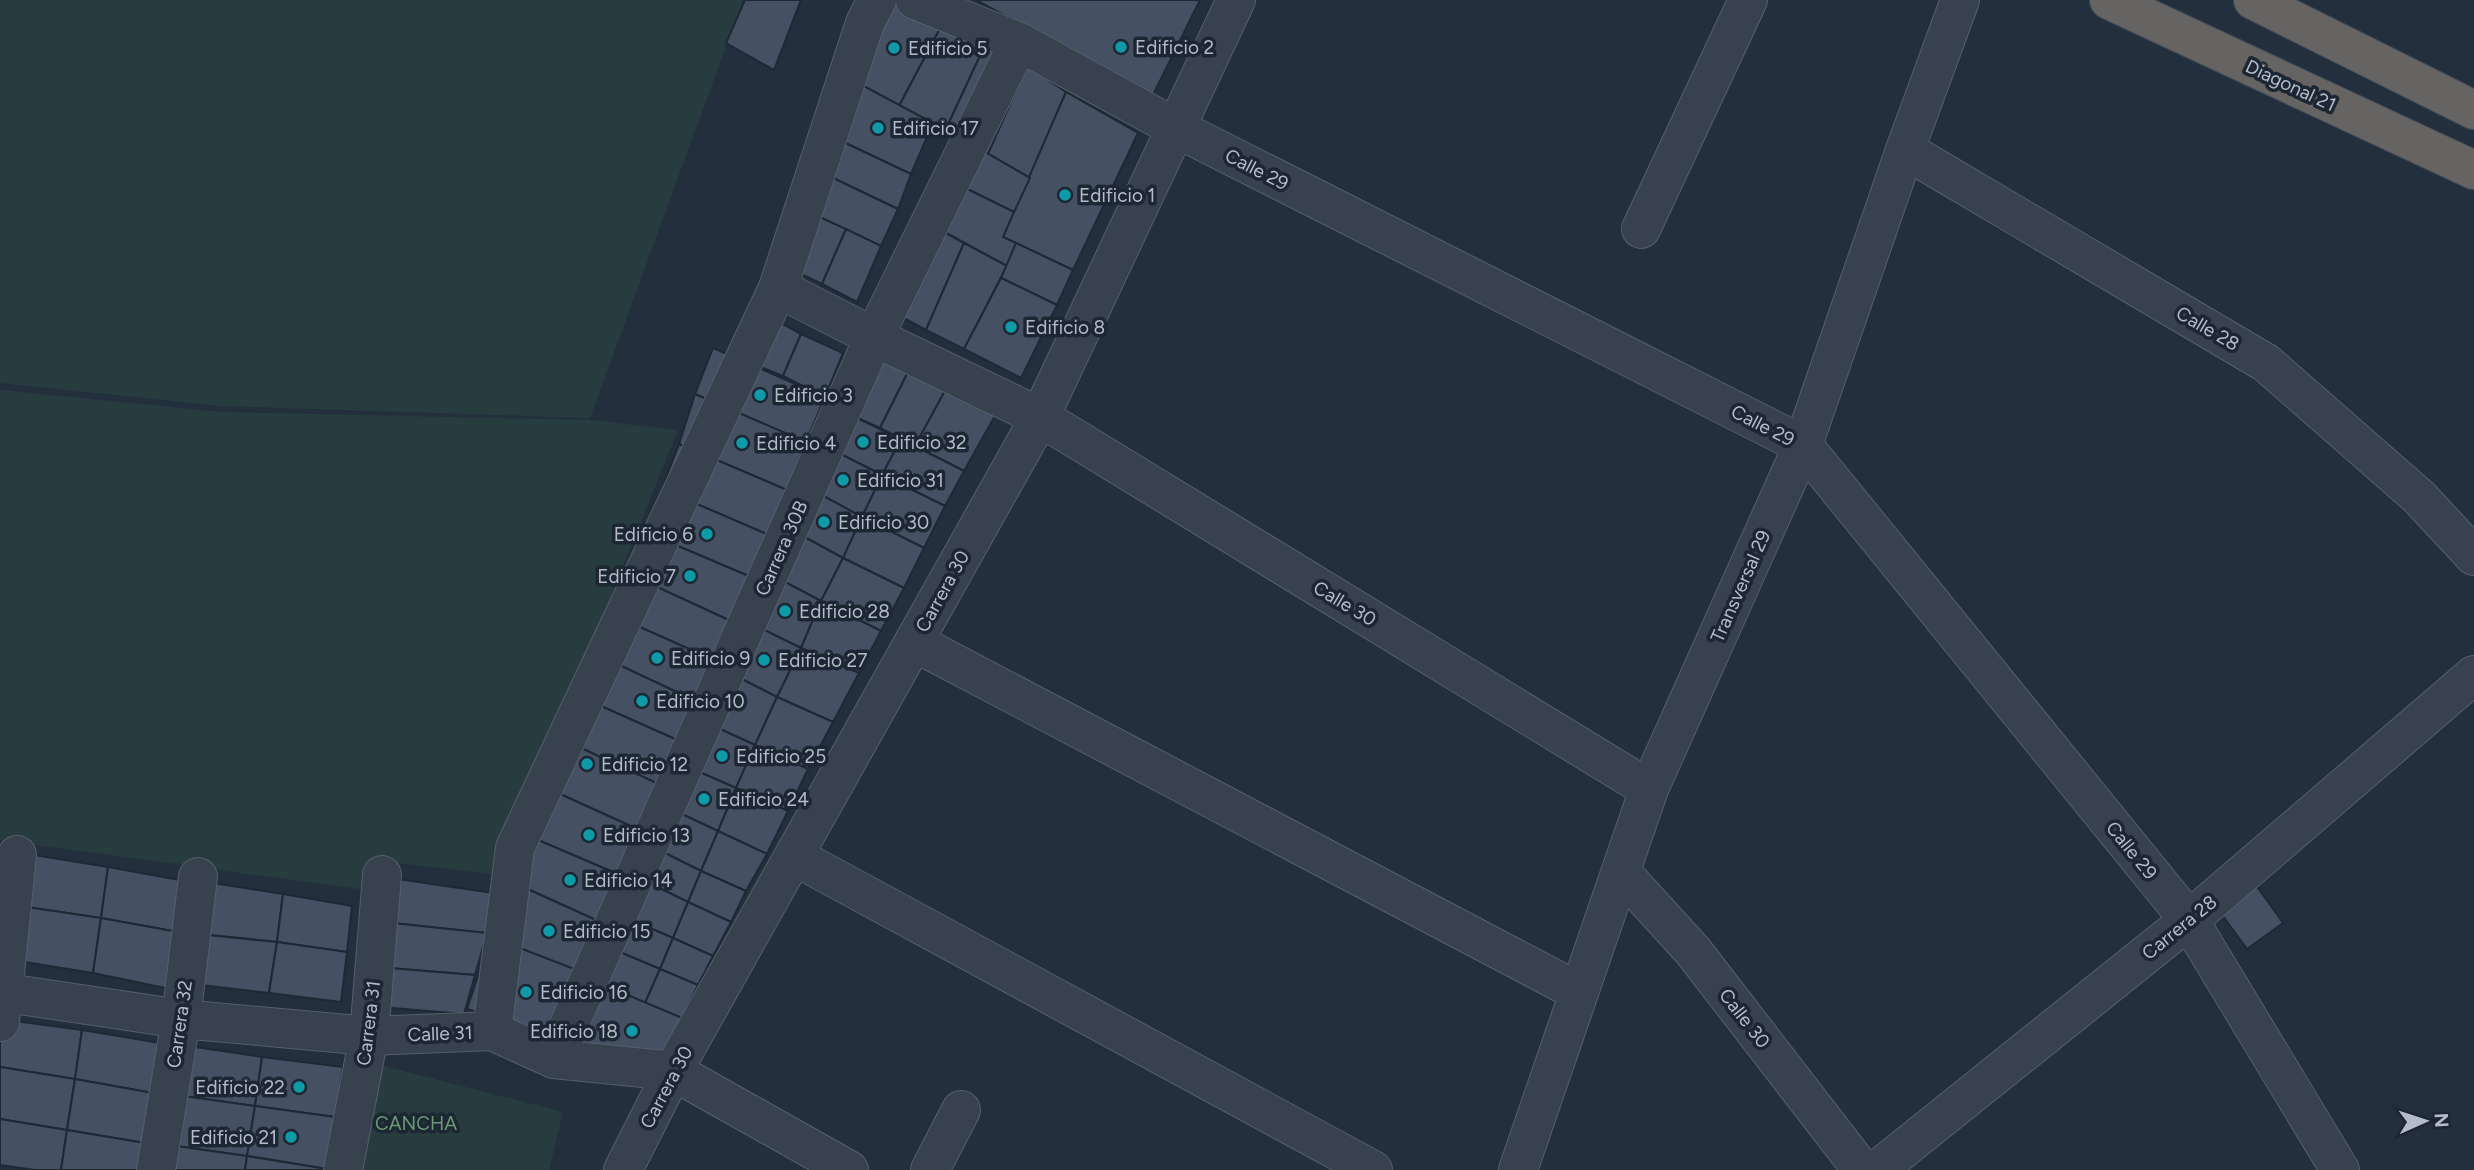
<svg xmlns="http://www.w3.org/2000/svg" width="2474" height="1170" font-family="Figtree,sans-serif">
<rect width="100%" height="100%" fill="#242f3e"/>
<g fill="#263c3f">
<path d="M0,0H743L590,418L221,406L0,383Z"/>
<path d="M0,390L222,412L590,420L678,430L499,875L381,861L374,891L0,840Z"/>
<path d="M384,1066L563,1112L549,1170H356L375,1073Z"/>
</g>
<g fill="#455162" stroke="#1f2835" stroke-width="2">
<path d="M745,0H801L774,70L726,43Z"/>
<path d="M881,0H904L944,21L899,106L845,76Z"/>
<path d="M976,0H1200L1153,95Z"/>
<path d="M944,21L985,45L946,129L899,106Z"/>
<path d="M985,45L1027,66L988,154L946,129Z"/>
<path d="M1027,66L1066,92L1030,178L988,154Z"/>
<path d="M845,76L933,123L911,174L822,132Z"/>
<path d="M1066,92L1138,133L1073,270L1003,237Z"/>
<path d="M822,132L911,174L898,209L808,166Z"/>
<path d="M963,139L1030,178L1014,212L945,178Z"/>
<path d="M808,166L898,209L881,246L791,204Z"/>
<path d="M945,178L1014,212L1003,237L1016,243L1007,266L926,222Z"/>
<path d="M804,210L846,229L822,284L782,265Z"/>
<path d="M926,222L964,243L926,330L887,309Z"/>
<path d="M846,229L881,246L857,302L822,284Z"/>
<path d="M964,243L1007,266L964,349L926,330Z"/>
<path d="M1016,243L1073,270L1057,305L1001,278Z"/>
<path d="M1001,278L1057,305L1021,378L964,349Z"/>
<path d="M763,313L801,334L783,376L743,360Z"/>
<path d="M801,334L843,353L825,397L783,376Z"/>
<path d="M713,348L825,397L806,442L695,394Z"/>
<path d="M870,350L910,368L880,428L842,411Z"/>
<path d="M910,368L947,387L915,446L880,428Z"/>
<path d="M947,387L996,414L964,471L915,446Z"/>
<path d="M695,394L806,442L787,490L679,444Z"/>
<path d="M842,411L901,439L882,475L825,446Z"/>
<path d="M901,439L964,471L945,506L882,475Z"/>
<path d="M679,444L787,490L769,535L662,489Z"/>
<path d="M825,446L882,475L862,517L805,486Z"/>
<path d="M882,475L945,506L924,548L862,517Z"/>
<path d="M805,486L862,517L843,558L786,527Z"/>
<path d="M662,489L769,535L751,577L645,532Z"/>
<path d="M862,517L924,548L904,588L843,558Z"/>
<path d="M786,527L843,558L821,601L768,573Z"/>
<path d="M645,532L751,577L733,622L629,574Z"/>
<path d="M843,558L904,588L881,631L821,601Z"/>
<path d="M768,573L821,601L801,648L748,622Z"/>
<path d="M629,574L733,622L716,661L613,615Z"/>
<path d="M821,601L881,631L859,673L801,648Z"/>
<path d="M613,615L716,661L700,703L598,655Z"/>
<path d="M748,622L801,648L777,697L728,672Z"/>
<path d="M801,648L859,673L833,722L777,697Z"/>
<path d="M598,655L700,703L684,743L583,698Z"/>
<path d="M728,672L777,697L755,745L707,723Z"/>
<path d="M777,697L833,722L808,769L755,745Z"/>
<path d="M583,698L684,743L665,787L566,741Z"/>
<path d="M707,723L755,745L736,788L688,767Z"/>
<path d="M566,741L665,787L646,833L549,789Z"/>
<path d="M755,745L808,769L788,811L736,788Z"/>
<path d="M688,767L736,788L718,831L671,809Z"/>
<path d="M736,788L788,811L767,854L718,831Z"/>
<path d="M549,789L646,833L627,878L531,837Z"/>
<path d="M671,809L718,831L701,871L655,848Z"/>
<path d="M718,831L767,854L746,891L701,871Z"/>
<path d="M531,837L627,878L607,925L512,882Z"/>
<path d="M655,848L701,871L688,902L643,880Z"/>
<path d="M28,854L108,867L101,918L20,906Z"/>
<path d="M108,867L185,881L178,932L101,918Z"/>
<path d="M701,871L746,891L731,922L688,902Z"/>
<path d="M391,878L500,894L487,933L383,922Z"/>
<path d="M643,880L688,902L673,938L627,918Z"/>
<path d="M2253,881L2283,923L2247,949L2217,908Z"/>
<path d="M206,882L283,894L277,942L198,934Z"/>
<path d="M512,882L607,925L587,974L491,937Z"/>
<path d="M283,894L352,906L347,952L277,942Z"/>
<path d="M688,902L731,922L713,956L673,938Z"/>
<path d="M20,906L101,918L93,973L12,960Z"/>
<path d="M101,918L178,932L170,989L93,973Z"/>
<path d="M627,918L673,938L660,969L615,950Z"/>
<path d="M383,922L487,933L475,975L376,967Z"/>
<path d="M198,934L277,942L269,993L193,984Z"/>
<path d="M491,937L587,974L562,1037L467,1009Z"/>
<path d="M673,938L713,956L698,985L660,969Z"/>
<path d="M277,942L347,952L341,1002L269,993Z"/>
<path d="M615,950L660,969L645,1003L604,985Z"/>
<path d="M376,967L475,975L464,1014L369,1006Z"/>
<path d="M660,969L698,985L682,1018L645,1003Z"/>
<path d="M604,985L682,1018L657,1069L582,1045Z"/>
<path d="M0,1019L82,1030L75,1079L0,1067Z"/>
<path d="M82,1030L160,1043L153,1093L75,1079Z"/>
<path d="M175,1044L262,1057L255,1106L169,1094Z"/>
<path d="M262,1057L343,1067L335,1117L255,1106Z"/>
<path d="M0,1067L75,1079L67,1130L0,1119Z"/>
<path d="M75,1079L153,1093L145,1143L67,1130Z"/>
<path d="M169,1094L255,1106L247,1156L162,1144Z"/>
<path d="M255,1106L335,1117L327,1169L247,1156Z"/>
<path d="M0,1119L67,1130L61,1170H35L0,1165Z"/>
<path d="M67,1130L145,1143L141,1170H61Z"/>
<path d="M162,1144L247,1156L245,1170H159Z"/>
<path d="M247,1156L327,1169V1170H245Z"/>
</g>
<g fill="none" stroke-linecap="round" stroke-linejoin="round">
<defs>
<g id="minor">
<path d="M915,0L1019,42L1176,128L1803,445L2189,920L2340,1170"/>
<path d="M1905,150L2266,363L2419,497L2474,556"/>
<path d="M1641,229L1748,0"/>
<path d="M778,288L874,337L1040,417L1649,789"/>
<path d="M914,642L1579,992"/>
<path d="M794,856L1373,1170"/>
<path d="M1621,872L1693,951L1862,1170"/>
<path d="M0,992L181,1019L369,1036L492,1031L554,1059L673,1071L849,1170"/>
<path d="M0,1022L17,855"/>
<path d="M492,1031L515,848L778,288L865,23L877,0"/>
<path d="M554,1059L874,337L1019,42"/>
<path d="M156,1170L181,1019L198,877"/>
<path d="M343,1170L369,1036L382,875"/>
<path d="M623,1170L673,1071L1040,417L1236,0"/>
<path d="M930,1170L961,1110"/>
<path d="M1518,1170L1649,789L1803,445L1905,150L1960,0"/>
<path d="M1877,1170L2189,920L2474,675"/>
</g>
<g id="trunk">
<path d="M2109,0L2474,170"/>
<path d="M2253,0L2474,110"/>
</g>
</defs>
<use href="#minor" stroke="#565f6c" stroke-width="40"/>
<use href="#trunk" stroke="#434c59" stroke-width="40"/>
<use href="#minor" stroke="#38414e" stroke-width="38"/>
<use href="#trunk" stroke="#656462" stroke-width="38"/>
</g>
<g fill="#0f9aa8" stroke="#1d2633" stroke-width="2.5">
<circle cx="1121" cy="47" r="7"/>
<circle cx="894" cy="48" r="7"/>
<circle cx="878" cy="128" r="7"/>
<circle cx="1065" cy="195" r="7"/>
<circle cx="1011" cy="327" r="7"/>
<circle cx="760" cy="395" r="7"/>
<circle cx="863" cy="442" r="7"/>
<circle cx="742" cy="443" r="7"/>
<circle cx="843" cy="480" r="7"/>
<circle cx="824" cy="522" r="7"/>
<circle cx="707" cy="534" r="7"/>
<circle cx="690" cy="576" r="7"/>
<circle cx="785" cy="611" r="7"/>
<circle cx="657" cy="658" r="7"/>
<circle cx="764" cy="660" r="7"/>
<circle cx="642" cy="701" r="7"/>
<circle cx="722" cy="756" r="7"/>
<circle cx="587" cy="764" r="7"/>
<circle cx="704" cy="799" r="7"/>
<circle cx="589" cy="835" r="7"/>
<circle cx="570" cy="880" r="7"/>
<circle cx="549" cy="931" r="7"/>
<circle cx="526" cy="992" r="7"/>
<circle cx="632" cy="1031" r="7"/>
<circle cx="299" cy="1087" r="7"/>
<circle cx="291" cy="1137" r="7"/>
</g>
<g text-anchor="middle" stroke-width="7" stroke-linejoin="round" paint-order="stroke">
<g font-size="19" fill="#b4bcc9" stroke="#1d2633" text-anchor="start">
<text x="1135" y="54">Edificio 2</text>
<text x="908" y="55">Edificio 5</text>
<text x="892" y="135">Edificio 17</text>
<text x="1079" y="202">Edificio 1</text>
<text x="1025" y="334">Edificio 8</text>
<text x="774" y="402">Edificio 3</text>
<text x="877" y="449">Edificio 32</text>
<text x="756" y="450">Edificio 4</text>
<text x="857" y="487">Edificio 31</text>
<text x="838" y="529">Edificio 30</text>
<text x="693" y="541" text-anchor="end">Edificio 6</text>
<text x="676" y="583" text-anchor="end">Edificio 7</text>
<text x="799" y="618">Edificio 28</text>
<text x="671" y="665">Edificio 9</text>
<text x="778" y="667">Edificio 27</text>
<text x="656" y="708">Edificio 10</text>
<text x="736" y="763">Edificio 25</text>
<text x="601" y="771">Edificio 12</text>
<text x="718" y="806">Edificio 24</text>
<text x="603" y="842">Edificio 13</text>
<text x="584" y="887">Edificio 14</text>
<text x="563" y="938">Edificio 15</text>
<text x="540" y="999">Edificio 16</text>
<text x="618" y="1038" text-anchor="end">Edificio 18</text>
<text x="285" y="1094" text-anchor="end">Edificio 22</text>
<text x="277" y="1144" text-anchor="end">Edificio 21</text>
</g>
<g font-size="19" fill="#b4bcc9" stroke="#1d2633">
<text transform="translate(2291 85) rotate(25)" y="7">Diagonal 21</text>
<text transform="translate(1257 169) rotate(27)" y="7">Calle 29</text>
<text transform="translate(2208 328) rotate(30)" y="7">Calle 28</text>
<text transform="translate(1763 425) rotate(27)" y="7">Calle 29</text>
<text transform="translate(781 548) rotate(-66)" y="7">Carrera 30B</text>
<text transform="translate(1740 586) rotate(-66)" y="7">Transversal 29</text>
<text transform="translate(942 591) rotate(-61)" y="7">Carrera 30</text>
<text transform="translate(1345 603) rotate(31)" y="7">Calle 30</text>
<text transform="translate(2132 850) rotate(51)" y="7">Calle 29</text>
<text transform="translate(2179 927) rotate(-39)" y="7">Carrera 28</text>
<text transform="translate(1745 1018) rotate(52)" y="7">Calle 30</text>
<text transform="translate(368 1023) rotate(-83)" y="7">Carrera 31</text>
<text transform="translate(179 1024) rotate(-82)" y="7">Carrera 32</text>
<text transform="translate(440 1033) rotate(-2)" y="7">Calle 31</text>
<text transform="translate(666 1087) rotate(-62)" y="7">Carrera 30</text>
</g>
<g font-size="19" fill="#6b9a76" stroke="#1d2633">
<text x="416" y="1130">CANCHA</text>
</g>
</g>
<g transform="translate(2425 1121) rotate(87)" stroke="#1d2633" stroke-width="5" paint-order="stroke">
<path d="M0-5L12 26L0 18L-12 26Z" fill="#b4bcc9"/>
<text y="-10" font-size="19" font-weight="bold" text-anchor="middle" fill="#b4bcc9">N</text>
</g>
</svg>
